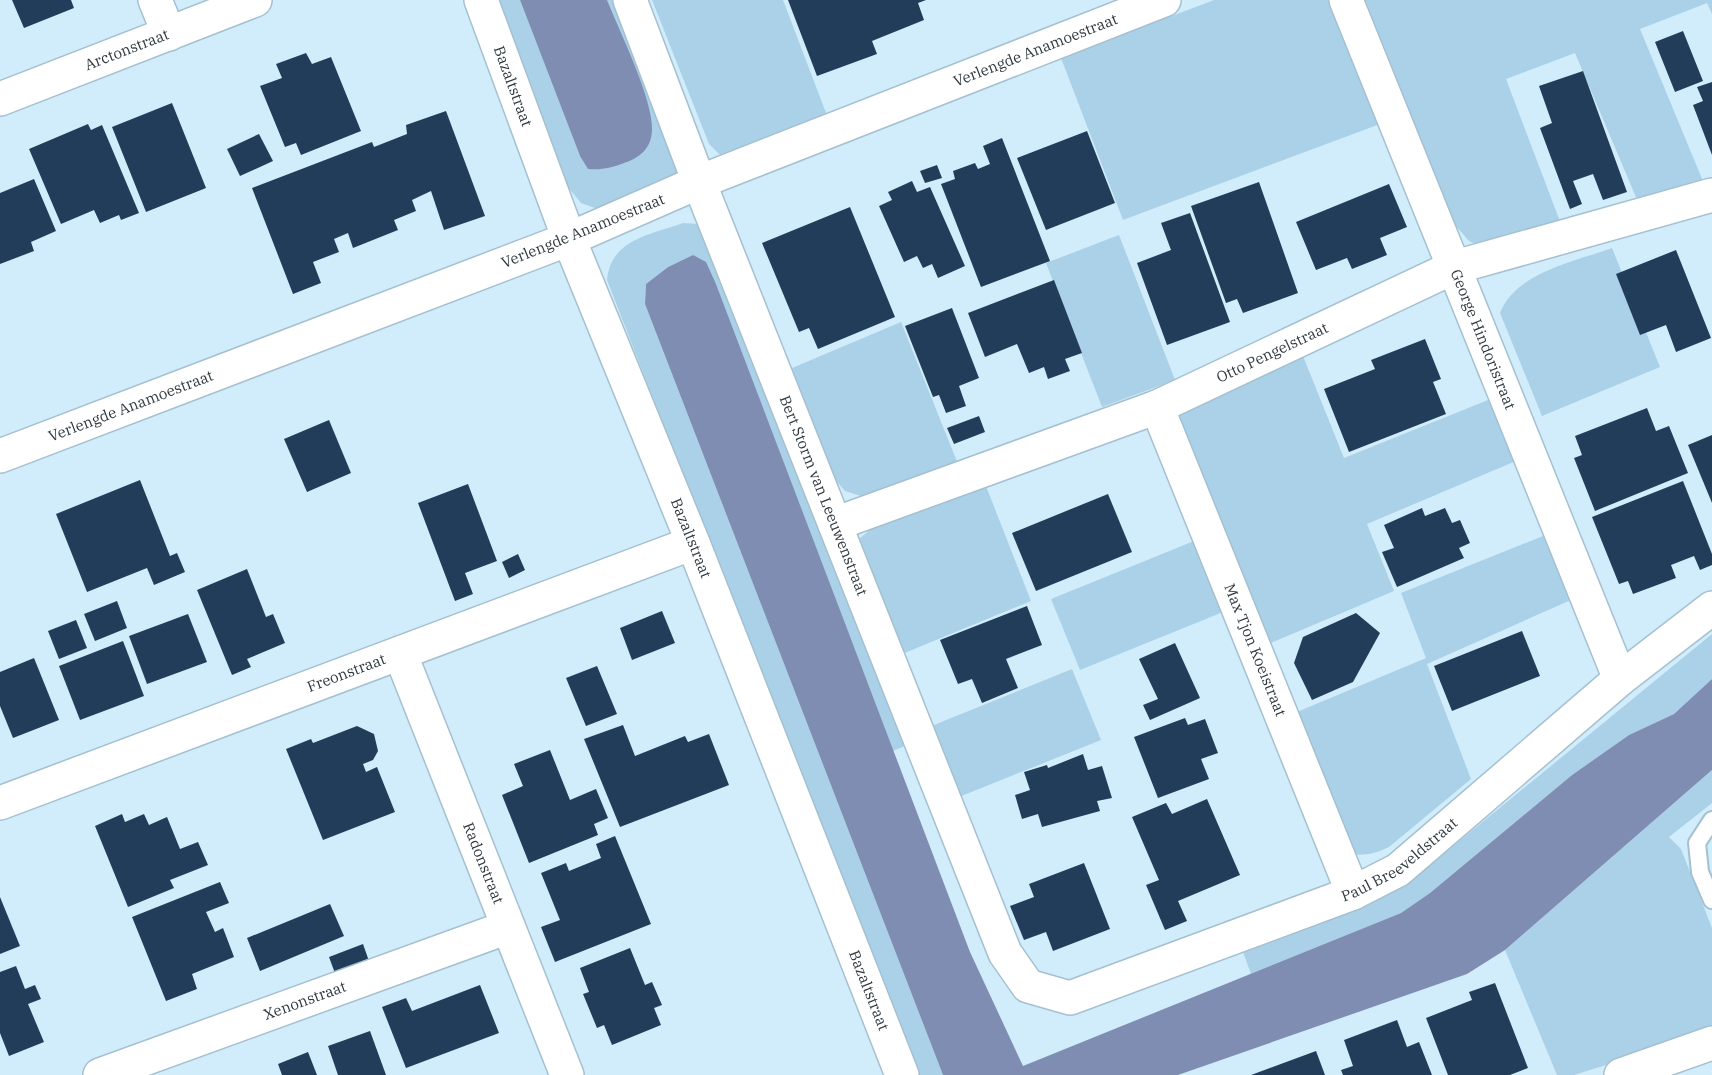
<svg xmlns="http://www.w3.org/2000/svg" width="1712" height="1075" font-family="'IBM Plex Serif',serif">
<rect width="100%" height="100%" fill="#d1edfc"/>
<g fill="#aad1e7">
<path d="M497,0H520L580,156L649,108L607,0H620L677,164L676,176L603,211L581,203L567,186Z"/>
<path d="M652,0H783L831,126L734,161L719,154L709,144Z"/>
<path d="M1214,0H1340L1388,121L1123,220L1061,58Z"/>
<path d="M1365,0H1712V14L1707,3L1640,29L1705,186L1641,209L1575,53L1506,79L1561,224L1485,249L1469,241L1456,226Z"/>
<path d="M683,223L700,224L907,745L893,751L716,284L693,255L668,267L646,284L645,304L943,1075H916L607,280C611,239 650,235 683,223Z"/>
<path d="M1119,235L1175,380L1102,407L1046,263Z"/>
<path d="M1612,248L1660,367L1542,416L1500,313C1516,272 1574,262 1612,248Z"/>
<path d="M901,322L958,464L879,495L861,496L845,491L832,476L792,368Z"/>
<path d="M1303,356L1344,458L1498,396L1523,458L1367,524L1394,591L1261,647L1176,414Z"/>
<path d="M984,481L1031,601L890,659L855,543C888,509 941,498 984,481Z"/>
<path d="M1548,534L1573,599L1427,664L1471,779L1389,847C1375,854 1364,856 1348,854L1285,717L1426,658L1401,593Z"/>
<path d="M1199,539L1228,610L1080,670L1051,599Z"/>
<path d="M1712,634V679L1674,714L1629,735L1572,775L1430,893L1401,913L1251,974L1243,952L1385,896L1408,883Z"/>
<path d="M1072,669L1101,740L959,797L929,727Z"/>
<path d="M1712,770V803L1669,837L1681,849L1712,928V1032L1574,1075H1557L1505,950Z"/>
</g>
<g fill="#808db3">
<path d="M520,0H607C619,30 654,101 652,131C651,149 639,158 624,163C611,168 602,170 588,169L580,156Z"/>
<path d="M693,255L706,262L716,284L970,952L1023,1066L1401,913L1430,893L1572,775L1629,735L1674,714L1712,679V770L1505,950L1467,974L1178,1075H943L645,304L646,284L668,267Z"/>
</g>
<g fill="#223d59">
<path d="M12,0H71L74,8L24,28Z"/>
<path d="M788,0H926L918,3L924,20L872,41L877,54L817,76Z"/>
<path d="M1683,31L1703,81L1675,92L1655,42Z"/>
<path d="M306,53L312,64L331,57L361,131L301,155L296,143L285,147L260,86L282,78L276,64Z"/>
<path d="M1583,71L1627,192L1603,200L1593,174L1573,181L1582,204L1570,209L1540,128L1552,123L1539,86Z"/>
<path d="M1712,82V155L1693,105L1703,101L1697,87Z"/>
<path d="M172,103L206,188L146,212L112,127Z"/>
<path d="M446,111L485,216L444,230L431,191L412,200L416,211L394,220L398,230L353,248L348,233L334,239L339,252L313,262L321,283L293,294L252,188L372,142L374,147L407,134L406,125Z"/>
<path d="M88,124L91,130L102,125L139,213L121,220L119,215L100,223L94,210L61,224L29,149Z"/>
<path d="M1087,131L1115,203L1046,230L1017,158Z"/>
<path d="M259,134L273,161L240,176L227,149Z"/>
<path d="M1002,138L1050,261L981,287L941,184L955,179L953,171L975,163L978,169L990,164L983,146Z"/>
<path d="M937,165L942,178L925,183L920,171Z"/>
<path d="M34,179L56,231L31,242L34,251L0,264V193Z"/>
<path d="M912,181L917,192L930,187L965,266L938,278L932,264L923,268L917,256L904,262L879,206L892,200L888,192Z"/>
<path d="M1259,182L1298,293L1243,313L1237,299L1226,303L1191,206Z"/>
<path d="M1389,184L1407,227L1380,238L1387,255L1352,269L1347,258L1316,270L1296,222Z"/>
<path d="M850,207L895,317L818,349L809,328L799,332L762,243Z"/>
<path d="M1190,213L1230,322L1167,345L1137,263L1171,250L1161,223Z"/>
<path d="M1676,250L1711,338L1676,352L1666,325L1640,335L1616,274Z"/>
<path d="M1054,280L1082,353L1065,359L1070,371L1048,379L1044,367L1029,373L1017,344L985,357L968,313Z"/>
<path d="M952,308L979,378L959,386L966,406L946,413L939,395L933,397L905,326Z"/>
<path d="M1425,339L1441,379L1433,382L1446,414L1349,452L1324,389L1375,369L1371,360Z"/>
<path d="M1647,408L1656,431L1669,426L1688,473L1595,511L1574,458L1582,455L1575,436Z"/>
<path d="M979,416L985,432L954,444L947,428Z"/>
<path d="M329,420L351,473L307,492L284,439Z"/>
<path d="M1712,435V503L1688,445Z"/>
<path d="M140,480L170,556L177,553L185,572L154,585L147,568L87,592L56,514Z"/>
<path d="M1683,481L1712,554V565L1700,570L1694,556L1671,565L1676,578L1633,594L1628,581L1619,584L1592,517Z"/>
<path d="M468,484L497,561L465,573L473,594L455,601L418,503Z"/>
<path d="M1108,494L1132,552L1036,591L1012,533Z"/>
<path d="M1422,508L1425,516L1445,508L1452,523L1460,520L1470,543L1459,548L1464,558L1397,587L1382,552L1394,548L1384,525Z"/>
<path d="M518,554L525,570L509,578L502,562Z"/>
<path d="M247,569L266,617L273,614L285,643L247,659L251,667L232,675L197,590Z"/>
<path d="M117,601L127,628L95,641L84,614Z"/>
<path d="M1027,606L1042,645L1006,659L1018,688L982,703L972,679L958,684L940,640Z"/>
<path d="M662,611L675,643L632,660L620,628Z"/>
<path d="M1356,613L1380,633L1353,682L1312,700L1294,663L1303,637Z"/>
<path d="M188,614L207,662L147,684L129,636Z"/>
<path d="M76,620L87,648L59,659L48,631Z"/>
<path d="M1522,631L1540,676L1452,711L1434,666Z"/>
<path d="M123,641L144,696L80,720L59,666Z"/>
<path d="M1175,643L1200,698L1150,720L1143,705L1158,699L1139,659Z"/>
<path d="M34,658L59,720L13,738L0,706V672Z"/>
<path d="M597,666L617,714L586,726L566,678Z"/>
<path d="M1185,718L1188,725L1205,719L1218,753L1201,759L1209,779L1158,798L1134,737Z"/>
<path d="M623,725L635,756L685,736L688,742L709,734L729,785L620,827L584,739Z"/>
<path d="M357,726L374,734L378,751L373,760L363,764L366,772L377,767L395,812L323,840L286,749L311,739L313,743Z"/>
<path d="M550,750L570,800L596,789L608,818L594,824L598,835L529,863L502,795L523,786L514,764Z"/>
<path d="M1083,754L1088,770L1102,766L1112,798L1097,801L1100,811L1042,827L1038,814L1022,819L1015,795L1030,790L1024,772L1047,765L1048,768Z"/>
<path d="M1207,799L1240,875L1178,901L1187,921L1165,930L1146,885L1159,880L1132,817L1166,803L1172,814Z"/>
<path d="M122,814L125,822L144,814L149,825L167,817L180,849L198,842L208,865L170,880L174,888L128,907L95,826Z"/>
<path d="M615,836L651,924L555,962L541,927L560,920L541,873L566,863L569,871L601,858L596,844Z"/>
<path d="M1084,863L1110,929L1053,951L1046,932L1024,940L1010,906L1034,897L1029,884Z"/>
<path d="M220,882L229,903L206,912L215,932L223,928L234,957L192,974L197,989L166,1001L132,917Z"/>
<path d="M0,897L20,946L0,954Z"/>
<path d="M330,904L344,936L260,971L247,938Z"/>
<path d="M363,944L370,964L336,976L329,957Z"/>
<path d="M630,948L645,985L652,982L662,1005L654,1008L661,1025L612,1045L604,1025L597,1028L583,994L589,992L580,968Z"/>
<path d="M16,966L25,989L35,985L41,999L28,1004L44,1042L9,1056L0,1033V972Z"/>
<path d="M1495,983L1528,1068L1510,1075H1448L1426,1018L1472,1000L1469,992Z"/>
<path d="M480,985L499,1033L406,1068L382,1007L406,998L412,1011Z"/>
<path d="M1397,1020L1407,1047L1419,1042L1432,1075H1343L1341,1070L1353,1066L1344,1040Z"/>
<path d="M370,1031L386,1075H338L328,1046Z"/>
<path d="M1316,1051L1325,1075H1251Z"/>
<path d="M308,1052L317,1075H282L278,1064Z"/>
</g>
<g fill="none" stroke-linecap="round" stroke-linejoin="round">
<defs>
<path id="lane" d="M1712,820L1697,843L1700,872L1712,900"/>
<g id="street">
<path d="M155,0L169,34"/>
<path id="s1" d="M481,0L569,239L699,182L1164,0"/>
<path id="s2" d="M630,0L699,182L1005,953L1028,986L1070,998L1353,893L1398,870L1620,679L1712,608"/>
<path id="s3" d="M1346,0L1620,679"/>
<path id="s4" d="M0,99L255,0"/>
<path id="s5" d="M1157,407L1353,893"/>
<path id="s6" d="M835,524L1157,407L1452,268L1712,195"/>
<path id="s7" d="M400,653L567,1075"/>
<path id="s8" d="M0,803L693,543"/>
<path id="s9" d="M100,1075L508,927"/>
<path d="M1621,1075L1712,1043"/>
</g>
<g id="secondary">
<path id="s10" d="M0,456L569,239L693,543L902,1075"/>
</g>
</defs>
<use href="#lane" stroke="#a5c0d0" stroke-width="20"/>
<use href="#street" stroke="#a5c0d0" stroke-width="36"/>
<use href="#secondary" stroke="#a5c0d0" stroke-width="36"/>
<use href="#lane" stroke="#fff" stroke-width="16"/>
<use href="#street" stroke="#fff" stroke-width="33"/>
<use href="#secondary" stroke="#fff" stroke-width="33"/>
</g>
<g text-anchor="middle" stroke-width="6" stroke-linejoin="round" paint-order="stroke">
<g font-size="15" fill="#2e393f" stroke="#fff">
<text dy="5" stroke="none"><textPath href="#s4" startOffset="136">Arctonstraat</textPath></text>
<text dy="5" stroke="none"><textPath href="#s1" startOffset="758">Verlengde Anamoestraat</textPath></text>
<text dy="5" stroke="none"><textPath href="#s1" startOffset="92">Bazaltstraat</textPath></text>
<text transform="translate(583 231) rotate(-22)" y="5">Verlengde Anamoestraat</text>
<text dy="5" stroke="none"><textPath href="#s3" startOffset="366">George Hindoristraat</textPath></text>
<text dy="5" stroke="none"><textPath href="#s6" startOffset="470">Otto Pengelstraat</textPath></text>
<text dy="5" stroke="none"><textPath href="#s10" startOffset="140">Verlengde Anamoestraat</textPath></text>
<text dy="5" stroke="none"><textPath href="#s2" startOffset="532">Bert Storm van Leeuwenstraat</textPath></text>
<text dy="5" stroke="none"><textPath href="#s10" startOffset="932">Bazaltstraat</textPath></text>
<text dy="5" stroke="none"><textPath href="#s5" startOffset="262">Max Tjon Koeistraat</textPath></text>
<text dy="5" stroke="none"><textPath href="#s8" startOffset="370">Freonstraat</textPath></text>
<text dy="5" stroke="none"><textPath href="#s2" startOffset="1467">Paul Breeveldstraat</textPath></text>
<text dy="5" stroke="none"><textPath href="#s7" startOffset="226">Radonstraat</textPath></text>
<text dy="5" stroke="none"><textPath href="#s10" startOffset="1418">Bazaltstraat</textPath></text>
<text dy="5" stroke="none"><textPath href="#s9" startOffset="218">Xenonstraat</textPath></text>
</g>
</g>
</svg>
